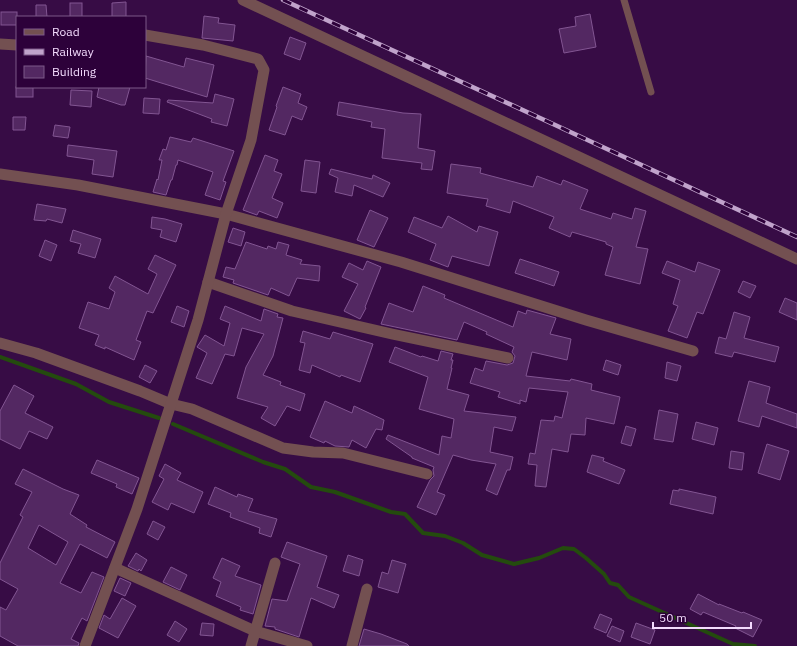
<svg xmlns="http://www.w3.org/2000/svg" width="797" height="646" font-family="'IBM Plex Sans',sans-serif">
<rect width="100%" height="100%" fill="#370c45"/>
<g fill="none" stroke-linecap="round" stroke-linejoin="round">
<g stroke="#244b0e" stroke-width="4">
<path d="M0,357L76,384L109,402L159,418"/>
<path d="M173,424L263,462L285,469L311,487L335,492L391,512L405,514L423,533L445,536L463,543L482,555L514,564L539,558L563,548L574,549L586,558L604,574L610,583L618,585L629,597L733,644L755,646"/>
</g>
</g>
<g fill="#532862" stroke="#825592" fill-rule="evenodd">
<path d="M126,2V17H112V3Z"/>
<rect x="70" y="3" width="12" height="14"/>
<path d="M36,5H46L47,17H36Z"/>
<rect x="1" y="12" width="16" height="13"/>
<path d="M590,14L596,47L564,53L559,29L576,26L575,17Z"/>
<path d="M204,16L219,18L218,23L235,25L233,41L202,38Z"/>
<path d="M290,37L306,43L300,60L284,54Z"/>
<path d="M146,56L184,67L186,58L214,65L207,97L145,78Z"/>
<rect x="16" y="87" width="17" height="10"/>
<path d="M99,87H130L125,105H121L97,97Z"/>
<path d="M283,87L301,94L298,103L307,107L302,120L292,116L285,135L269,130L277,107L276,106Z"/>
<path d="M71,90L92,91L91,107L70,105Z"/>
<path d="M215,94L234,99L227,126L211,122L212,119L167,102L168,100L213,103Z"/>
<path d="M144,98L160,99L159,114L143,113Z"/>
<path d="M339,102L403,113L421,114L418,148L435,151L432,170L421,169L422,163L382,158L385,129L371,127L372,122L337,115Z"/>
<path d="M13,117H26L25,130H13Z"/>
<path d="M55,125L70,127L68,138L53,136Z"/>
<path d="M170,137L191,142L193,138L234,151L223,181L226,182L220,200L205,195L213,172L178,160L177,165H176L172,180H171L166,195L153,192L157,179L158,180L162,160H159L163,149L166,150Z"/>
<path d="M68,145L117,151L113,177L92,174L94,160L67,156Z"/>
<path d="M265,155L278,160L274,171L282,174L272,198L283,203L277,218L259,211L257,215L243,210Z"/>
<path d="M305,160L320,162L316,193L301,191Z"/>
<path d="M451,164L481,168L480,173L533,187L537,176L561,185L563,180L588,190L580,209L611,219L613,213L632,219L635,208L646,211L636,247L648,249L640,284L605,275L613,247L606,244V242L572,232L570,237L549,228L554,217L513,201L510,213L486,206L488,199L447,193Z"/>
<path d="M331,169L372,179L373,175L390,183L383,197L354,185L352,196L335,192L338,178L329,174Z"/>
<path d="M37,204L66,209L62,223L47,219L46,221L34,220Z"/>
<path d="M370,210L388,218L374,247L357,240Z"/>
<path d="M448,216L477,232L479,226L498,232L489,266L452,256L448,267L430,260L436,244L408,232L414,217L442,228Z"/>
<path d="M152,217L165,219L182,224L176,242L160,237L162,230L151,228Z"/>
<path d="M233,228L245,232L241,246L228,242Z"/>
<path d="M73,230L101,239L95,258L78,253L81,244L70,241Z"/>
<path d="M45,240L57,245L51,261L39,256Z"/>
<path d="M246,242L267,249L268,246L276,249L278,242L289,245L286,255L302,260L300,264L320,266L319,281L297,278L289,296L271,288L268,295L233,283L234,280L223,277L226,267L235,269Z"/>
<path d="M155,255L176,265L153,313L147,311L136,340L141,342L134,360L105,347V349L95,345L99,335L79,328L88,302L109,309L115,292L109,288L115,276L148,294L157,274L148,269Z"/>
<path d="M520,259L559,272L554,286L515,273Z"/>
<path d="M367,261L381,267L365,307L366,308L360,319L344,311L358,284L342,277L349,263L363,270Z"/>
<path d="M667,261L695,272L698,262L720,270L703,314L697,312L687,338L668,331L678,306L673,304L680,280L662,273Z"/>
<path d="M743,281L756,286L750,298L738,292Z"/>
<path d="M423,286L445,295L444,298L513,327L518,311L526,314L527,310L556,318L550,334L571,339L567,360L532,352L526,376L570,381L571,379L592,384L591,390L620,397L614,424L586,418L585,435L571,434L568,452L552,449L546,487L535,486L537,465L528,464L530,453L535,454L541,420L554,421L555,416L562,418L568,392L529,388L526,402L520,400V404L498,397L500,392L470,383L475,368L483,371L486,361L507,365L513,363L515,356L512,352L514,347L486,334L487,332L464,322L457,340L381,324L389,303L413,312Z"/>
<path d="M785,298L797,303V320L779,312Z"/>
<path d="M177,306L189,311L184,327L171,322Z"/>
<path d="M225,306L261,321L264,309L278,314L277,317L283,318L273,356L263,375L281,382L280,385L305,394L300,411L287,406L275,426L261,418L268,407L237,398L246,367L264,334L242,328L234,356L225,354L212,384L196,378L207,353L197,347L205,335L224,346L230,323L220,319Z"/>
<path d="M734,312L750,317L744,338L779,347L775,362L734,352L732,357L715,353L719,337L726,339Z"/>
<path d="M303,331L330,339L333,332L373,344L360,382L341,375L340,377L312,365L310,373L299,370L305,343L300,342Z"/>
<path d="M395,347L421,357L422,356L438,361L441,351L453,354L451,360H453L451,368H452L447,389L469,395L464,411L516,417L512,431L494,427L490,452L513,457L510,470H507L497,495L486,490L496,464L471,460L453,455L437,492L445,495L436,515L417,507L430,480L434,476L433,470L434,467L412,458V457L386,439L388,435L439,455L442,436L451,438L454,419L419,409L428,377L389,362Z"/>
<path d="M606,360L621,365L618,375L603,370Z"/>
<path d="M667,362L681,366L677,381L665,378Z"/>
<path d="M145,365L157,371L150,383L139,377Z"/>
<path d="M749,381L770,387L766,403L797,414V428L762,416L759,427L738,421Z"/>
<path d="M14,385L34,396L25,413L53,427L47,439L29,431L20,449L0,439V411Z"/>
<path d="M325,401L352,413L354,406L384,420L382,430L376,429L366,448L352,440L349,447L335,446L325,441L324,443L310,437Z"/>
<path d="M659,410L678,414L673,442L654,439Z"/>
<path d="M696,422L718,428L714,445L692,439Z"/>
<path d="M626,426L636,429L631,446L621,443Z"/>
<path d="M767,444L789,451L780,480L758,473Z"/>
<path d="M731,451L744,453L742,470L729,468Z"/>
<path d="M592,455L604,458L603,461L625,470L619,484L587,472Z"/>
<path d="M97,460L139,478L132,494L116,487L117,484L91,473Z"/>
<path d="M165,464L181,473L177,480L203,492L194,513L171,503L168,510L152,502L164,479L159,476Z"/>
<path d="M23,469L63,489L79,495L70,514L87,525L86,527L115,542L107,558L80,544L60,583L81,593L92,572L104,577L87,621L82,618L71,639L79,643L78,646H18L0,636V607L6,610L18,589L0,579V563L23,517L20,515L32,492L15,484ZM39,525L68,542L56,565L28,548Z"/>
<path d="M215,487L237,497L238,494L253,499L248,511L277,519L271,537L259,533L260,528L230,517L231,513L208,504Z"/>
<path d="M679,489L716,497L713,514L670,504L673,490L679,491Z"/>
<path d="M153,521L165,527L158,540L147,534Z"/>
<path d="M287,542L327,556L317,587L339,595L334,608L311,598L299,637L275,629V627L265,626L272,599L287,601L300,564L281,557Z"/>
<path d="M136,553L147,560L141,571L139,569L138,571L128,566Z"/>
<path d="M348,555L363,560L359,576L343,571Z"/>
<path d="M222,558L240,566L235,576L261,585L253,614L240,610L241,607L216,596L221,582L213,578Z"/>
<path d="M392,560L406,564L398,593L378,587L382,572L388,574Z"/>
<path d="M171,567L187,575L180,590L163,582Z"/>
<path d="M120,578L131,583L125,596L114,591Z"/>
<path d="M698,594L719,605V604L742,613L743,612L762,620L753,637L735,628L736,626L703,612L701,615L690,609Z"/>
<path d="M122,598L136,606L118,638L99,628L104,615L110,619Z"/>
<path d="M600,614L612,619L606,633L594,628Z"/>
<path d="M175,621L187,629L179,642L167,635Z"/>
<path d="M202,623L214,624L213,636L200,635Z"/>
<path d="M636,623L655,630L650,644L631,637Z"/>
<path d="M612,626L624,631L620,642L607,636Z"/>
<path d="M364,629L381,634L407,644L409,646H359Z"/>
</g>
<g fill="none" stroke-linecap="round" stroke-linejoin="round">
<path stroke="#735051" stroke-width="7" d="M624,0L651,92"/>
<g stroke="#735051" stroke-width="11">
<path d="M243,0L797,259"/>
<path d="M0,44L17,45"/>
<path d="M0,174L78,185L226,214L401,262L586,320L693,351"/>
<path d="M208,282L292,311L392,334L508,358"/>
<path d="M0,343L36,353L140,391L171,404L192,409L283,448L313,452L343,453L427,474"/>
<path d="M115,568L255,631L307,646"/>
<path d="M85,646L137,509L198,320L226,214L251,140L264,70L258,59L203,45L145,35"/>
<path d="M251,646L275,563"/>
<path d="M352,646L367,589"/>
</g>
<defs>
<path id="rail" d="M283,0L553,124L797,237"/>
</defs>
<use href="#rail" stroke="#c0a3cb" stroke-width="4.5"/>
<use href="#rail" stroke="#2d013a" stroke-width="3" stroke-dasharray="9" stroke-linecap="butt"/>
</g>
<rect x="16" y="16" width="130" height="72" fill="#2d013a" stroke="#7c5888"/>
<rect x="24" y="29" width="20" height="6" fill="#735051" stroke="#7c5888"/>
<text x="52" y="36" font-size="12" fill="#f3dbfd">Road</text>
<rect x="24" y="49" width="20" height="6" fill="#c0a3cb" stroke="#7c5888"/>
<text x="52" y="56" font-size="12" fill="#f3dbfd">Railway</text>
<rect x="24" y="66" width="20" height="12" fill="#532862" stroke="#7c5888"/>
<text x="52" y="76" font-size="12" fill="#f3dbfd">Building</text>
<path d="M653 622v6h98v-6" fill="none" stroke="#f3dbfd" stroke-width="2"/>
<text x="659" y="622" font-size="12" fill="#f3dbfd" stroke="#2d013a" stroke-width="3" paint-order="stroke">50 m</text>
</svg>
